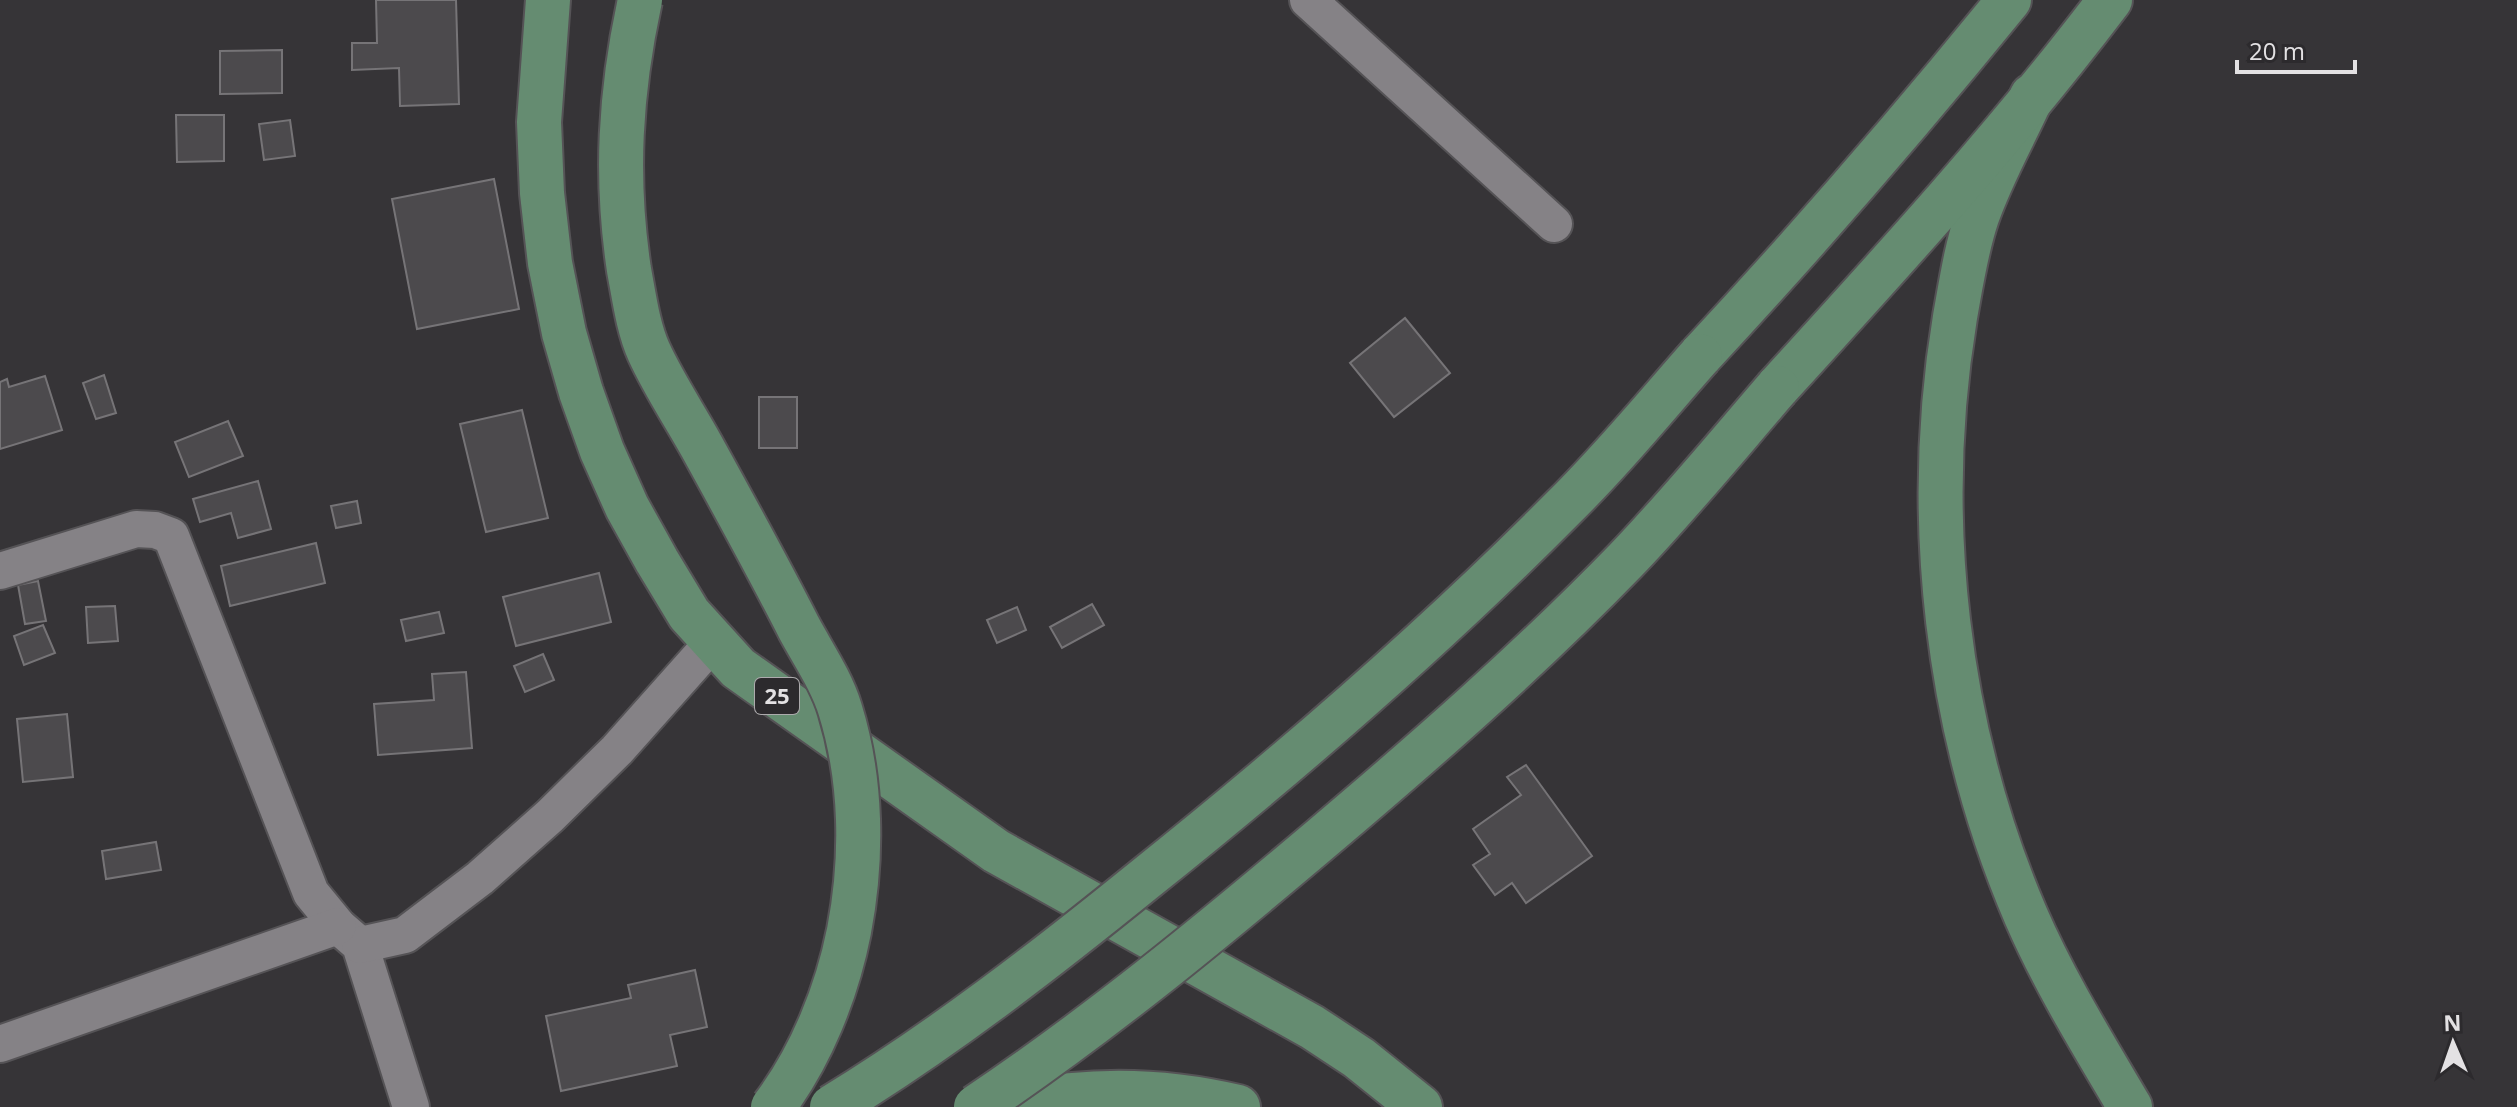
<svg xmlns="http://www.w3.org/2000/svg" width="2517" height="1107" font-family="'Open Sans',sans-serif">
<rect width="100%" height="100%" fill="#363437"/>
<g fill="#4c4a4d" stroke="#767477" stroke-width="2">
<path d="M376,0H456L459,104L400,106L399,68L352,70V43H377Z"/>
<path d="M282,50V93L220,94V51Z"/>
<path d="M176,115H224V161L177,162Z"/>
<path d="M290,120L295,156L264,160L259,124Z"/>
<path d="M494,179L519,309L417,329L392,199Z"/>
<path d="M1405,318L1450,373L1394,417L1350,363Z"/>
<path d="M104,375L116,413L96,419L83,383Z"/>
<path d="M45,376L62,430L0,449V382L7,379L9,387Z"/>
<rect x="759" y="397" width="38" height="51"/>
<path d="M522,410L548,518L486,532L460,424Z"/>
<path d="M228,421L243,456L189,477L175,442Z"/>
<path d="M258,481L271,529L238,538L231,513L200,522L193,499Z"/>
<path d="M357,501L361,523L336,528L331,506Z"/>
<path d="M316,543L325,583L230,606L221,566Z"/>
<path d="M599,573L611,622L516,646L503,597Z"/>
<path d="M38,581L46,621L25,624L18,585Z"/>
<path d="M1092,604L1104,625L1062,648L1050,627Z"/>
<path d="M115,606L118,641L88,643L86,607Z"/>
<path d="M1017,607L1026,630L997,643L987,620Z"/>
<path d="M439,612L444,633L406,641L401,620Z"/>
<path d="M43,625L55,653L24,665L14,636Z"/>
<path d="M543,654L554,680L525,692L514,666Z"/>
<path d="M466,672L472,748L378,755L374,704L434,700L432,674Z"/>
<path d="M67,714L73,777L23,782L17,719Z"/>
<path d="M1526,765L1592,856L1526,903L1512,883L1495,895L1473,865L1490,854L1473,829L1521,795L1507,777Z"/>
<path d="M156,842L161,870L106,879L102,851Z"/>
<path d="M695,970L707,1027L670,1035L677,1066L561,1091L546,1016L631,998L628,985Z"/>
</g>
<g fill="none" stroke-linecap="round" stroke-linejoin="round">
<defs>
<g id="minor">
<path d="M1308,0L1554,224"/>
<path d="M0,571L136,529L155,530L171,536L311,893L338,926L360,945L411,1107"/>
<path d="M360,945L405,935L480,878L550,816L617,750L714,641"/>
<path d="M0,1044L338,926"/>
</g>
<g id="primary">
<path d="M548,0L539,122L542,193L550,263L564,333L581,392L602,451L627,507L657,561L689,614L738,668L996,851L1312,1027L1359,1058L1420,1107"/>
<path d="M2032,96C2014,136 1991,176 1977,217C1966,249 1961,284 1955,317C1922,516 1946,730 2026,916C2055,983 2093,1044 2130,1107"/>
<path d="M1700,356C1807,241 1910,122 2009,0"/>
<path d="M1777,388C1892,262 2007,136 2110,0"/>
<path d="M1000,1107C1081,1088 1157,1088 1238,1107"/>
</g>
</defs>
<use href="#minor" stroke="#555356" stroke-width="40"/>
<use href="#primary" stroke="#555356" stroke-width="48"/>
<use href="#minor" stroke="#858286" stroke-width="36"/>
<use href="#primary" stroke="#658c71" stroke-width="44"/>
<defs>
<g id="primary-bridge">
<path d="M640,0C620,92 615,177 629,270C634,296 638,328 649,352C664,385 685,416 702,447C735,507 768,567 799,628C813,654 832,682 840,709C862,780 863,858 849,931C837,992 811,1057 773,1107"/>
<path d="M832,1107C942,1040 1045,960 1145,879C1290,763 1431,641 1562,509C1611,461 1655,407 1700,356"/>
<path d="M976,1107C1097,1026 1210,933 1321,839C1425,751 1529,660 1625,561C1678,506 1727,446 1777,388"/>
</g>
</defs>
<use href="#primary-bridge" stroke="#555356" stroke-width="48" stroke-linecap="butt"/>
<use href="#primary-bridge" stroke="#658c71" stroke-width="44"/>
</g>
<g text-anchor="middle" stroke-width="8" stroke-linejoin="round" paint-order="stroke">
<rect fill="#2c2a2d" stroke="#acaaac" stroke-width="2" x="755" y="678" width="44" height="36" rx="6"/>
<g font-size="22" font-weight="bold" fill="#e3e1e3">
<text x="777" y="704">25</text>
</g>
</g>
<g transform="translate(2453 1043) rotate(358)" stroke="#2c2a2d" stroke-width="6" paint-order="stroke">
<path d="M0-6L14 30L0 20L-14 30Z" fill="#e3e1e3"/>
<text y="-12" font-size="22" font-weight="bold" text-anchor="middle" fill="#e3e1e3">N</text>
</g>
<path d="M2237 60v12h118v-12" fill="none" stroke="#e3e1e3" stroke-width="4"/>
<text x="2249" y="60" font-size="24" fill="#e3e1e3" stroke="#2c2a2d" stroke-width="6" paint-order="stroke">20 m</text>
</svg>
